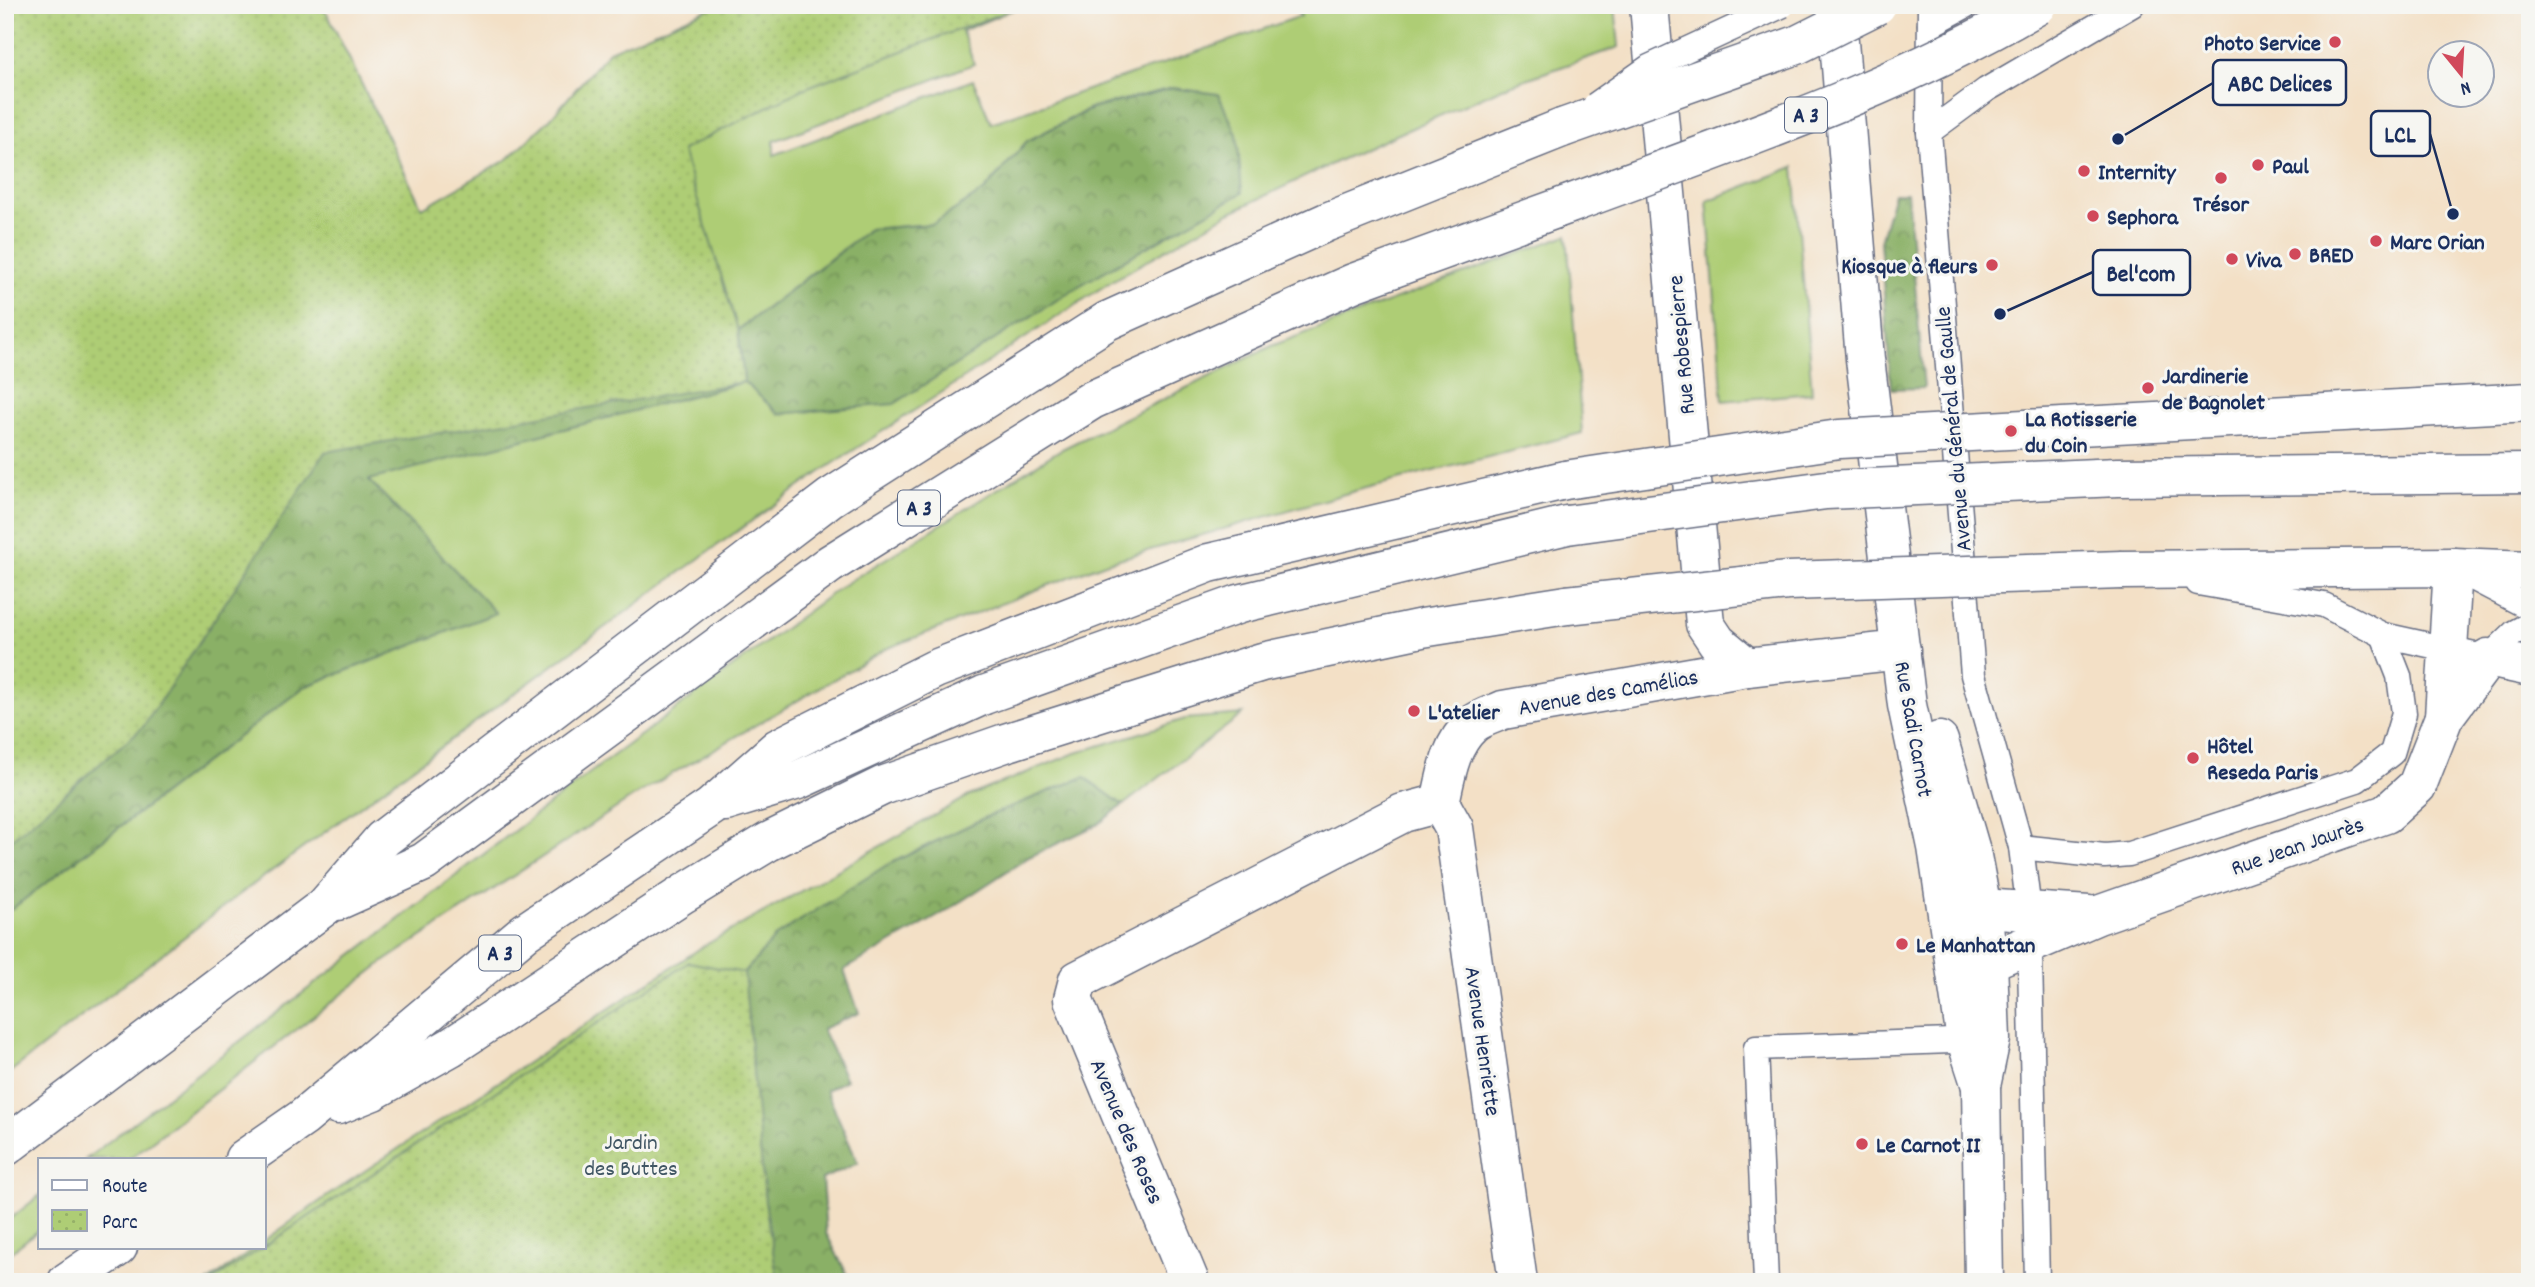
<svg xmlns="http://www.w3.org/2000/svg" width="2535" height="1287" font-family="Dekko,sans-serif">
<defs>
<pattern id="forest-crowns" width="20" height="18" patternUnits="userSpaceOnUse" patternTransform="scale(1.75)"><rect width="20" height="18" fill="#8ab066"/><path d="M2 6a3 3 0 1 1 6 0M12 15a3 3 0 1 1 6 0" fill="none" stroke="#709057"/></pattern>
<pattern id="park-dots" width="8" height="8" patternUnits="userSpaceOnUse" patternTransform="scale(1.75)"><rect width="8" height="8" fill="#aecd75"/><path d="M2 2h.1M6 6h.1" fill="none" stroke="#95b068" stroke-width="1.8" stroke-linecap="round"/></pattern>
</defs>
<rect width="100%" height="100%" fill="#f6f6f2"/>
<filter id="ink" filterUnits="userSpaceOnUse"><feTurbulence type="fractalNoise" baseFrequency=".0143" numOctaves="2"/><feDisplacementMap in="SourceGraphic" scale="14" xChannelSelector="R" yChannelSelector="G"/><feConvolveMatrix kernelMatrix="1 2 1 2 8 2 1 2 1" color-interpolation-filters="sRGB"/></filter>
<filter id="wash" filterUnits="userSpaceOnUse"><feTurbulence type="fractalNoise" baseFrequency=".00686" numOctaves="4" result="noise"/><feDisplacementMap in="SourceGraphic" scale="28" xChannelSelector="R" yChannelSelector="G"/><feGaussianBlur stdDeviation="1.57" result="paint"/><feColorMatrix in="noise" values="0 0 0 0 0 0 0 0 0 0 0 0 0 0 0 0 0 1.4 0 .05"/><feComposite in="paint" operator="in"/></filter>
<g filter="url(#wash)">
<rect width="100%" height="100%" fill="#f3e0c6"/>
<g fill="#aecd75" stroke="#647e6a" stroke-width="2" fill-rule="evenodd">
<path d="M901,5H1024L962,31L974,64L774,141V155L973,80L991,123L1301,16L1291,5H1615L1619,47L1509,85L1340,160L1229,213L1112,281L825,469L701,557L232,900L5,1076V914L304,687L495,613L368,480L733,385L385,442L140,499ZM1173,88L1242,193L1082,284L744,382L738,330L869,229L933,224L985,190L1027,141L1091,108Z"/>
<path d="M1794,167L1812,393L1723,401L1707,201Z"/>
<path d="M1567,235L1582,433L1355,491L1105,563L886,649L639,793L385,961L129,1159H86L591,772L842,586L1060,450L1274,345Z"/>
<path d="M1243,714L1123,805L1084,777L984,818L885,866L477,1282H208L257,1247H264V1241L333,1192L702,947L969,796L1073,754L1185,719Z"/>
<path d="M40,1195V1229L5,1257V1223Z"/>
</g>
<g fill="url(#forest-crowns)" stroke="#527062" stroke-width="2">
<path d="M1173,88L1218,94L1237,134L1242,193L1082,284L894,404L779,414L744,382L369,480L496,613L304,687L5,914V815L248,446L744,381L738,330L870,229L933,224L985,190L1027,141L1091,109Z"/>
<path d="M1894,193H1907L1924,388L1891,389L1880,241Z"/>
<path d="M1084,777L1123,805L1097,825L1029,857L940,915L844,970L859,1013L822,1029L846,1080L826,1090L858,1163L822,1179L826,1233L851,1282H477L724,1133L744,973L776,936L885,866L984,818Z"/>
</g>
<g fill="url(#park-dots)" stroke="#647e6a" stroke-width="2">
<path d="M5,5H316L327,13L422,208L508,159L550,119L609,51L717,5H1024L805,88L682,150L738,330L744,382L325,452L143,727L5,845Z"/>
<path d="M689,962L744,973L765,1202L778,1282H211Z"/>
</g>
</g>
<g filter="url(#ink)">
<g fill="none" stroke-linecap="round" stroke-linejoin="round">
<defs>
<g id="lane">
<path d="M1930,5L1929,132L1973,675L2021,847L2029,911L2037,1282"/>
<path d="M1930,25L1967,5"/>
<path d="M1929,132L1986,90L2132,5"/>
<path d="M2463,573L2530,608"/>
<path d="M2198,583L2324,605L2383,635L2488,658L2515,632L2530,624"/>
<path d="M2021,847L2105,856L2129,854L2357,780L2392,753L2404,713L2399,676L2383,635"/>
<path d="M1766,1282L1756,1048L1980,1040"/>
</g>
<g id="street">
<path d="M1649,5L1705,624L1717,642L1747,667"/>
<path d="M2122,570L2453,567L2530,570"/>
<path d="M2444,717L2453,567"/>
<path d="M1440,803C1446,776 1450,745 1472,725C1480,718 1494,714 1503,710L1747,667L1901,650"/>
<path d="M1440,803L1454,828L1518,1282"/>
<path d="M1963,882L1982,908L2089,915"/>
<path d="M1988,962L2098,915L2386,814L2417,786L2444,717L2488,658L2530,667"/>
<path d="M1190,1282L1073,999L1078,980L1403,813L1440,803"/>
</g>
<g id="secondary">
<path d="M1836,5L1865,359L1907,705L1937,847L1966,1040L1981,1086"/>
<path d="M1939,741L1971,851L1982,908L1988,962L1991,1039L1981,1086L1984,1282"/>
</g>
<g id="highway">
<path d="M726,802L798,780L984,695L1239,604L1567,525"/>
<path d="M337,901L424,862L830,564L1092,400L1353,283L1567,205"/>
<path d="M338,1105L373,1091L451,1047L683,894L768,842L882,786L1005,743L1262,662L1422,628L1567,605"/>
<path d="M5,1147L325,906L383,839L830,498L1107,321L1327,222L1562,128"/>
<path d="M244,1159L303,1118L525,932L711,807L778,748L935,669L1209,563L1565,480"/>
<path d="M67,1282L118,1247"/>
</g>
</defs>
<use href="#lane" stroke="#676d82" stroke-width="27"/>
<use href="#street" stroke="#676d82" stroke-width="41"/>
<use href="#secondary" stroke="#676d82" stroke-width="41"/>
<use href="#highway" stroke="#676d82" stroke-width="41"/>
<use href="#lane" stroke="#fff" stroke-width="24"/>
<use href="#street" stroke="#fff" stroke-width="38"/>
<use href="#secondary" stroke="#fff" stroke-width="38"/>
<use href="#highway" stroke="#fff" stroke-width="38"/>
<defs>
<path id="lane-bridge" d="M1595,105L1649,67L1783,5"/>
<g id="highway-bridge">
<path d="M1562,128L1797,45L1877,5"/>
<path d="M1567,205C1726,145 1890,92 2038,5"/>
<path d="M1565,480L1839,439L2530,402"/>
<path d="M1567,525L1826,490L2118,477L2530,473"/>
<path d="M1567,605L1788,581L2122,570"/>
</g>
</defs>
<use href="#lane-bridge" stroke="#676d82" stroke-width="27" stroke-linecap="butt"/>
<use href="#highway-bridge" stroke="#676d82" stroke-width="41" stroke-linecap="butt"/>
<use href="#lane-bridge" stroke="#fff" stroke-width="24"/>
<use href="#highway-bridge" stroke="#fff" stroke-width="38"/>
</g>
</g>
<g fill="#d1495b" stroke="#f6f6f2" stroke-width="2.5">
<circle cx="2335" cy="42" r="7"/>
<circle cx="2258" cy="165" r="7"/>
<circle cx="2084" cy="171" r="7"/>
<circle cx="2221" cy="178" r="7"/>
<circle cx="2093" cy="216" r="7"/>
<circle cx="2376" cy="241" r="7"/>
<circle cx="2295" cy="254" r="7"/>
<circle cx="2232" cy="259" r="7"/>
<circle cx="1992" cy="265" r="7"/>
<circle cx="2148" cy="388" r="7"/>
<circle cx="2011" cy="431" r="7"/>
<circle cx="1414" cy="711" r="7"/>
<circle cx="2193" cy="758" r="7"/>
<circle cx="1902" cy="944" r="7"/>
<circle cx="1862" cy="1144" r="7"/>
</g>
<g text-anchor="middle" stroke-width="6" stroke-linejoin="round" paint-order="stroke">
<g fill="#f6f6f2" stroke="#5d6b8a" stroke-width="2">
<rect x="1785" y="97.5" width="42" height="35" rx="5"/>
<rect x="898" y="490.5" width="42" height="35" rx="5"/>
<rect x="479" y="935.5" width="42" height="35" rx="5"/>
</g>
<g font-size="21" font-weight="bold" fill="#1b2f5e">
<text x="1806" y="122">A 3</text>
<text x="919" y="515">A 3</text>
<text x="500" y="960">A 3</text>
</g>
<g font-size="23" font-weight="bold" fill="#1b2f5e" stroke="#f6f6f2" text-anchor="start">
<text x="2321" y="50" text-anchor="end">Photo Service</text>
<text x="2272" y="173">Paul</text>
<text x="2098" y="179">Internity</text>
<text x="2221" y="211" text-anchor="middle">Trésor</text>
<text x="2107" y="224">Sephora</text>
<text x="2390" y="249">Marc Orian</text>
<text x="2309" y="262">BRED</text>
<text x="2246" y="267">Viva</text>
<text x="1978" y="273" text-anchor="end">Kiosque à fleurs</text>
<text x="2162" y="383">Jardinerie<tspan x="2162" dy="26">de Bagnolet</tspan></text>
<text x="2025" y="426">La Rotisserie<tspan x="2025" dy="26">du Coin</tspan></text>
<text x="1428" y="719">L'atelier</text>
<text x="2207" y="753">Hôtel<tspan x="2207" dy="26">Reseda Paris</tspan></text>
<text x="1916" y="952">Le Manhattan</text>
<text x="1876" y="1152">Le Carnot II</text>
</g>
<g font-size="23" fill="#1b2f5e" stroke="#f6f6f2">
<text transform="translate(1680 345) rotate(-95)" y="8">Rue Robespierre</text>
<text transform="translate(1952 429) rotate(-95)" y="8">Avenue du Général de Gaulle</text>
<text transform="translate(1608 691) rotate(-10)" y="8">Avenue des Camélias</text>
<text transform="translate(1915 729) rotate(80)" y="8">Rue Sadi Carnot</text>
<text transform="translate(2297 845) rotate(-19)" y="8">Rue Jean Jaurès</text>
<text transform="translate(1484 1041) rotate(82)" y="8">Avenue Henriette</text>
<text transform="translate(1128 1131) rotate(67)" y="8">Avenue des Roses</text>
</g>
<g font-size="23" fill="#405664" stroke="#f6f6f2">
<text x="631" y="1149">Jardin<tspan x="631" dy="26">des Buttes</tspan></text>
</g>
</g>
<path fill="none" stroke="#1b2f5e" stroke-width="2.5" d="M2118 139L2213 83M2453 214L2430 134M2000 314L2093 272"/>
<g fill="#1b2f5e" stroke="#f6f6f2" stroke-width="2.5">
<circle cx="2118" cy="139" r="7"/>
<circle cx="2453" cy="214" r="7"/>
<circle cx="2000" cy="314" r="7"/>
</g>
<g fill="#f6f6f2" stroke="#1b2f5e" stroke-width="2.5">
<rect x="2213" y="60" width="133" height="45" rx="7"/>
<rect x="2371" y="111" width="59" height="45" rx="7"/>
<rect x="2093" y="250" width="97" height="45" rx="7"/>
</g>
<g font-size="24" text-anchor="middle" font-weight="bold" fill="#1b2f5e">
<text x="2280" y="91">ABC Delices</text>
<text x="2400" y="142">LCL</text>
<text x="2141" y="281">Bel'com</text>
</g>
<rect width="2535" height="1287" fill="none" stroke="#f6f6f2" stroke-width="28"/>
<rect x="38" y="1158" width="228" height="91" fill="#f6f6f2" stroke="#9ea6b7" stroke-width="2"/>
<rect x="52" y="1180" width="35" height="10" fill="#ffffff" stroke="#9ea6b7" stroke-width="2"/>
<text x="102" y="1192" font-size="21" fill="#1b2f5e">Route</text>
<rect x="52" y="1210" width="35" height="21" fill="url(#park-dots)" stroke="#9ea6b7" stroke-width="2"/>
<text x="102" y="1228" font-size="21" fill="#1b2f5e">Parc</text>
<g transform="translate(2461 74) rotate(162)"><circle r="33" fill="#f6f6f2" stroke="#9ea6b7" stroke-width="2"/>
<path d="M0-5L12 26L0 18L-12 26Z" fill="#d1495b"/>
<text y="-10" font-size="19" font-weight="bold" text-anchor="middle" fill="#1b2f5e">N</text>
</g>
</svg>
